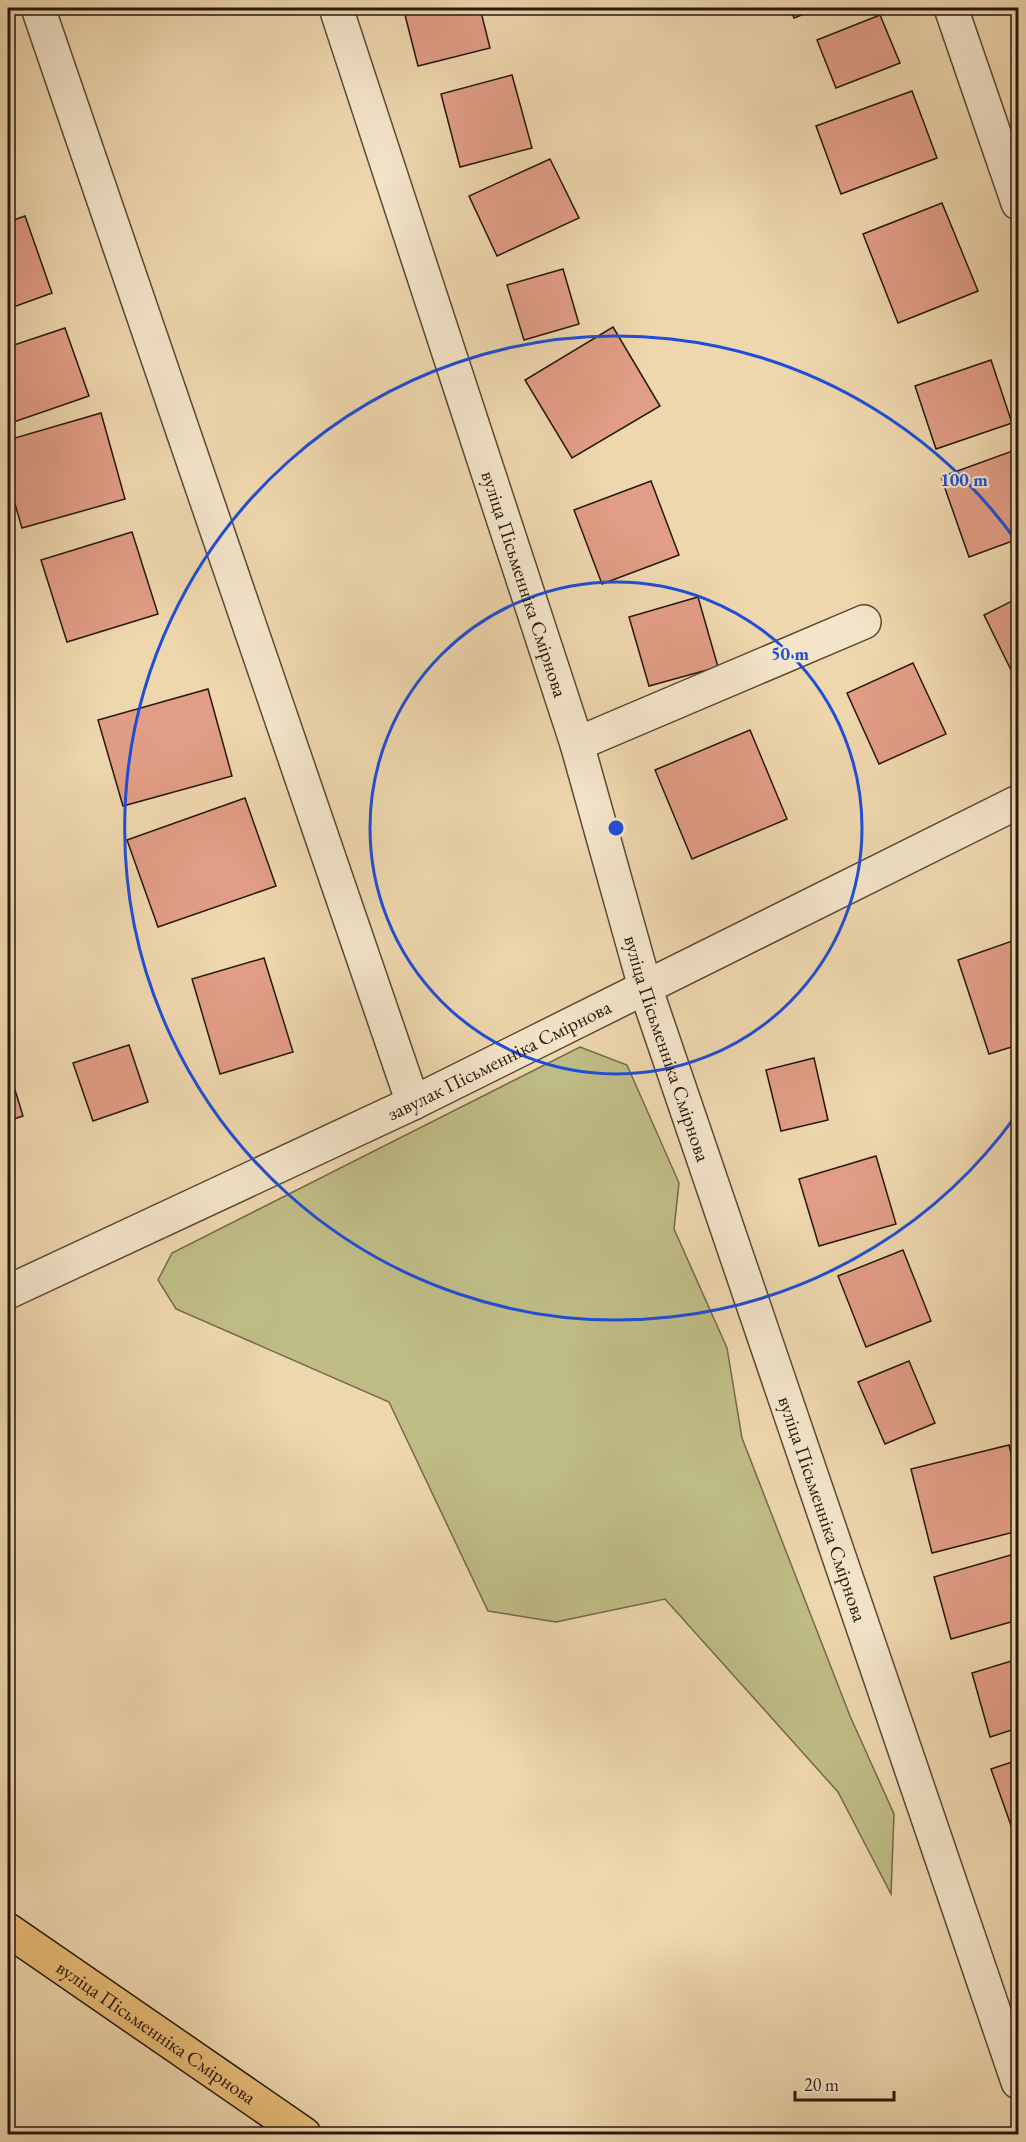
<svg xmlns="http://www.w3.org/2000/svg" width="1026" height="2142" font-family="'EB Garamond',serif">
<rect width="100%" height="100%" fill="#eed6ad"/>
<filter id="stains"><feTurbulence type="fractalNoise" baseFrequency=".00333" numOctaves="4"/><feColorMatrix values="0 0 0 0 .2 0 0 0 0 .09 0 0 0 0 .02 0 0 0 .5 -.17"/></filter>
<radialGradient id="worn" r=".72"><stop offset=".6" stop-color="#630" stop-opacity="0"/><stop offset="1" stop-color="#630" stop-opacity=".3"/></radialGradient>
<path fill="#bfbc85" stroke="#726a49" stroke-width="1.5" d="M580,1047L627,1065L679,1183L674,1229L727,1348L742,1438L850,1716L894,1814L891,1894L838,1792L665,1599L556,1622L488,1611L389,1402L176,1309L158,1280L172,1253Z"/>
<g fill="#e19d85" stroke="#26180d" stroke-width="1.5">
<path d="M420,8H480L490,48L418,66L404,11Z"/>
<path d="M790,8H819L794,18Z"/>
<path d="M880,15L900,63L836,88L817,40Z"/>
<path d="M512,75L532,148L460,167L441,94Z"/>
<path d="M912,91L937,158L841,194L816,126Z"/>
<path d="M550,159L579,218L497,256L469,196Z"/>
<path d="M942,203L978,291L898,323L863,234Z"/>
<path d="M25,216L52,293L8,309V222Z"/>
<path d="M563,269L579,324L524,340L507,285Z"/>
<path d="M613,327L660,406L572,458L525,380Z"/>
<path d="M65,328L89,396L8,424V347Z"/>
<path d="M991,360L1012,423L936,449L915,386Z"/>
<path d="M101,413L125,499L22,528L8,480V440Z"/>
<path d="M1018,449V539L969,557L941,477Z"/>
<path d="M651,481L679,555L602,584L574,510Z"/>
<path d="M132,532L158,614L67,642L41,560Z"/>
<path d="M698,597L718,667L649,686L629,617Z"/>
<path d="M1018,598V671L1013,674L984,615Z"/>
<path d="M913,663L946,734L879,764L847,693Z"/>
<path d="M208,689L232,776L123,806L98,720Z"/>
<path d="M750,730L787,819L692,859L655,770Z"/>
<path d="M245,798L276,886L158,927L127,840Z"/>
<path d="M1018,939V1045L989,1054L958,960Z"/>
<path d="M264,958L293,1052L220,1074L192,979Z"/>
<path d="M129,1045L148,1102L93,1121L73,1063Z"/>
<path d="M814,1058L828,1120L781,1131L766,1070Z"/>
<path d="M8,1067L23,1116L8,1121Z"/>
<path d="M876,1156L896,1224L819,1246L799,1179Z"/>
<path d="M903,1250L931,1321L866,1347L838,1276Z"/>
<path d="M909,1361L935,1423L885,1444L858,1382Z"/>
<path d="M1009,1445L1018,1482V1531L932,1553L911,1469Z"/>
<path d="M1018,1553V1620L951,1639L934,1577Z"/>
<path d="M1018,1659V1728L990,1737L972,1673Z"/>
<path d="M1018,1760V1829L1013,1831L991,1769Z"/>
</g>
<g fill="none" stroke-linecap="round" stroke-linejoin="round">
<defs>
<g id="minor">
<path d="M38,8L413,1103"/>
<path id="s1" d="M336,8L577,744L645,987L1018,2082"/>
<path d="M951,8L1018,203"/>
<path d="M577,744L864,622"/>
<path id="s2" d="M8,1292L413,1103L1018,802"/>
</g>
<g id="major">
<path id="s3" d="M8,1930L304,2134"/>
</g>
</defs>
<use href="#minor" stroke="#584835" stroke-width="36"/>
<use href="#major" stroke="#26180d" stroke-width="36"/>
<use href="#minor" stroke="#f4e4ca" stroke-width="33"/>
<use href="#major" stroke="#e7bb76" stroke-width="33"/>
</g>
<g fill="none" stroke="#1d4ed8" stroke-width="3">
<circle cx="616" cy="828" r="246"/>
<path d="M1017 1114A492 492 0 1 1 1017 542"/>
</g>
<g text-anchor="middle" stroke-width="4.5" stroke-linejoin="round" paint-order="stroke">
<g font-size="20" fill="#26180d" stroke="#f4e4ca">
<text dy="7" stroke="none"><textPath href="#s1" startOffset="606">вуліца Пісьменніка Смірнова</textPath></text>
<text dy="7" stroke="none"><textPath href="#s1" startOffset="1092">вуліца Пісьменніка Смірнова</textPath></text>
<text dy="7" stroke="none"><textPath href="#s2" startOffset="543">завулак Пісьменніка Смірнова</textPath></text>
<text dy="7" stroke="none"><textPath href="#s1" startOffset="1578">вуліца Пісьменніка Смірнова</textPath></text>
<text dy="7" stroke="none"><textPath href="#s3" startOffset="180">вуліца Пісьменніка Смірнова</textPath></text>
</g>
</g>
<circle cx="616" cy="828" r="9" fill="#1d4ed8" stroke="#f4e4ca" stroke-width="3"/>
<g font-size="18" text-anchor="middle" font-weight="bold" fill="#1d4ed8" stroke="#f4e4ca" stroke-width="4.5" stroke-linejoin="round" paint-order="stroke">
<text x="964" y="486">100 m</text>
<text x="790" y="660">50 m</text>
</g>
<rect width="1026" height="2142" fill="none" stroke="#eed6ad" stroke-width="30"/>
<rect x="9" y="9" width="1008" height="2124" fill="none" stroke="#26180d" stroke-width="3"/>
<rect x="15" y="15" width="996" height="2112" fill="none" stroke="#26180d" stroke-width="1.5"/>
<path d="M795 2091v9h99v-9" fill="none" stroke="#26180d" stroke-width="3"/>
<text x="804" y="2091" font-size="18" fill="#26180d" stroke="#f4e4ca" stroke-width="4.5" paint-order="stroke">20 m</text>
<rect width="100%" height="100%" filter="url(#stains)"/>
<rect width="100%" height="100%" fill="url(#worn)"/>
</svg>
